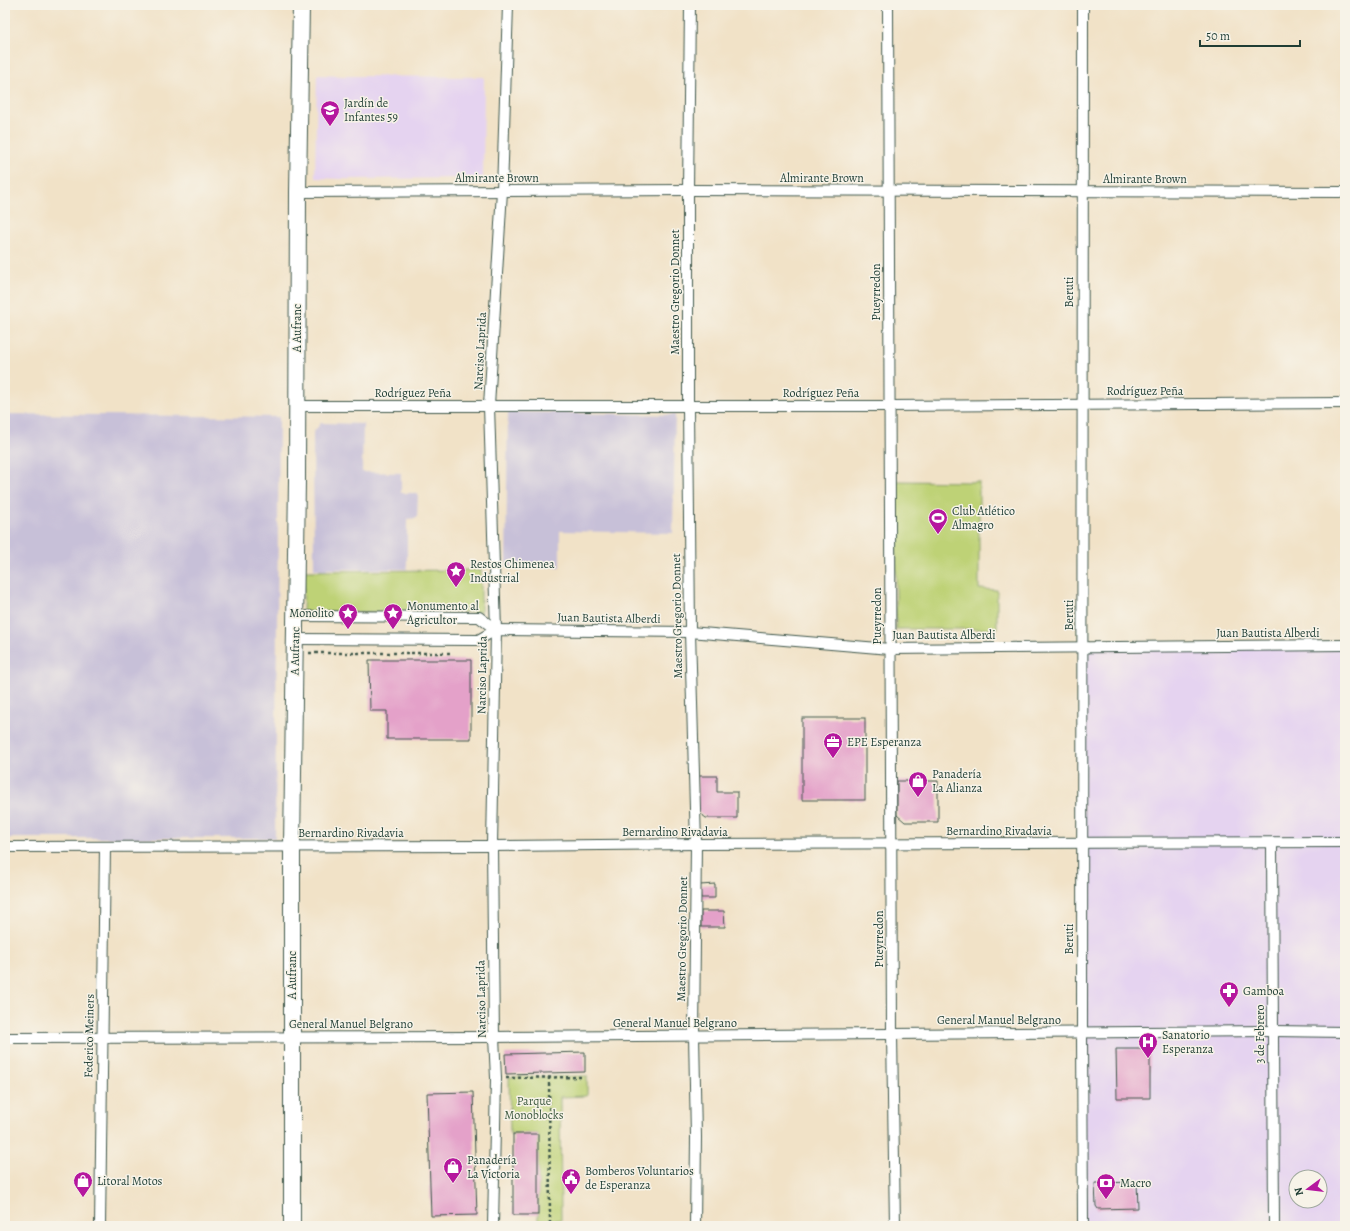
<svg xmlns="http://www.w3.org/2000/svg" width="1350" height="1231" font-family="Alegreya,serif">
<rect width="100%" height="100%" fill="#f7f3e8"/>
<filter id="ink" filterUnits="userSpaceOnUse"><feTurbulence type="fractalNoise" baseFrequency=".025" numOctaves="2"/><feDisplacementMap in="SourceGraphic" scale="8" xChannelSelector="R" yChannelSelector="G"/><feConvolveMatrix kernelMatrix="1 2 1 2 8 2 1 2 1" color-interpolation-filters="sRGB"/></filter>
<filter id="wash" filterUnits="userSpaceOnUse"><feTurbulence type="fractalNoise" baseFrequency=".012" numOctaves="4" result="noise"/><feDisplacementMap in="SourceGraphic" scale="16" xChannelSelector="R" yChannelSelector="G"/><feGaussianBlur stdDeviation="0.9" result="paint"/><feColorMatrix in="noise" values="0 0 0 0 0 0 0 0 0 0 0 0 0 0 0 0 0 1.4 0 .05"/><feComposite in="paint" operator="in"/></filter>
<g filter="url(#wash)">
<rect width="100%" height="100%" fill="#f1e2c7"/>
<g fill="#e5d3f0" fill-rule="evenodd">
<path d="M317,75L345,76L484,77L483,178L343,179L315,178Z"/>
<path d="M1345,645V1226H1084L1082,647ZM1296,1177H1320V1201H1296Z"/>
</g>
<g fill="#c7c0d8">
<path d="M508,412L675,415L673,533L560,531V567L506,566Z"/>
<path d="M5,414L279,417L275,838H5Z"/>
<path d="M321,423L363,424L362,472L401,473V493H418L417,518L407,519V569H314L313,433Z"/>
</g>
<g fill="#bed276" stroke="#6e8855">
<path d="M896,481L979,482V589L997,590V629H896Z"/>
<path d="M481,570V612H303L304,571Z"/>
<path d="M587,1076V1096L560,1097L561,1220H538V1134H510L509,1077Z"/>
</g>
<g id="blocks">
<g fill="#e4a1c9">
<path d="M369,660H471V739H387V711H370Z"/>
<rect x="802" y="718" width="63" height="82"/>
<path d="M697,776H717V792H737V818H706L697,811Z"/>
<path d="M897,781H938V822H905L897,815Z"/>
<path d="M715,884V898H701L700,885Z"/>
<path d="M701,911H724L725,927H701Z"/>
<path d="M1116,1049H1150V1098H1117Z"/>
<path d="M585,1052V1072L506,1074L505,1054Z"/>
<path d="M473,1092L477,1215L431,1216L427,1093Z"/>
<rect x="513" y="1134" width="25" height="81"/>
<path d="M1137,1182L1138,1208L1098,1209L1096,1206L1095,1183Z"/>
</g>
</g>
</g>
<g filter="url(#ink)">
<use href="#blocks" fill-opacity="0" stroke="#3e564a" stroke-width="1"/>
<g fill="none" stroke-linecap="round" stroke-linejoin="round">
<defs>
<g id="street">
<path d="M690,5L688,190V406L690,632L696,844L694,1035L696,1137L695,1226"/>
<path d="M888,5L892,1034L895,1226"/>
<path d="M298,192L688,190L1345,192"/>
<path d="M297,406H890L1345,403"/>
<path d="M295,616L479,617L496,630"/>
<path d="M295,639L478,640L496,630L690,632L890,649L1345,645"/>
<path d="M1272,843L1274,1226"/>
<path d="M5,847L492,846L696,844L1345,842"/>
<path d="M5,1038L494,1037L1273,1031L1345,1032"/>
<path d="M100,1226L105,847"/>
<path d="M493,1226L496,1078L494,1037L492,846L496,630L489,406L502,191L508,5"/>
<path d="M1083,1226L1082,1033L1083,5"/>
</g>
<path id="primary" d="M292,1226V846L297,480L298,192L301,5"/>
</defs>
<use href="#street" stroke="#3e564a" stroke-width="12"/>
<use href="#primary" stroke="#3e564a" stroke-width="18"/>
<g stroke="#3e564a" stroke-width="2.5" stroke-dasharray="3 3" stroke-linecap="butt">
<path d="M309,653H452"/>
<path d="M549,1077L550,1226"/>
<path d="M506,1078L584,1077"/>
</g>
<use href="#street" stroke="#fff" stroke-width="10"/>
<use href="#primary" stroke="#fff" stroke-width="16"/>
</g>
</g>
<defs>
<symbol id="school-pin" viewBox="-11 -11 22 30"><path d="M0 17L-7.5 6A9.5 9.5 0 1 1 7.5 6Z" fill="#b5179e" stroke="#f7f3e8"/><path d="M0-5L7-2L0 1L-7-2ZM-4 1L0 2.5L4 1V4Q0 6-4 4Z" fill="#fff"/></symbol>
<symbol id="stadium-pin" viewBox="-11 -11 22 30"><path d="M0 17L-7.5 6A9.5 9.5 0 1 1 7.5 6Z" fill="#b5179e" stroke="#f7f3e8"/><path d="M0-5a6.5 5 0 1 0 0 10a6.5 5 0 1 0 0-10ZM-3.5-1.8h7v3.6h-7Z" fill="#fff"/></symbol>
<symbol id="sight-pin" viewBox="-11 -11 22 30"><path d="M0 17L-7.5 6A9.5 9.5 0 1 1 7.5 6Z" fill="#b5179e" stroke="#f7f3e8"/><path d="M0-6L1.8-2.2L6-1.7L2.9 1.2L3.7 5.4L0 3.3L-3.7 5.4L-2.9 1.2L-6-1.7L-1.8-2.2Z" fill="#fff"/></symbol>
<symbol id="office-pin" viewBox="-11 -11 22 30"><path d="M0 17L-7.5 6A9.5 9.5 0 1 1 7.5 6Z" fill="#b5179e" stroke="#f7f3e8"/><path d="M-6-3h4V-5.5h4V-3h4V5H-6ZM-1-4.5V-3h2v-1.5ZM-6 0V1H6V0Z" fill="#fff"/></symbol>
<symbol id="shop-pin" viewBox="-11 -11 22 30"><path d="M0 17L-7.5 6A9.5 9.5 0 1 1 7.5 6Z" fill="#b5179e" stroke="#f7f3e8"/><path d="M-5-2.5h2.3a2.7 3.5 0 0 1 5.4 0H5L5.5 6h-11ZM-1.5-2.5h3a1.5 2.3 0 0 0-3 0Z" fill="#fff"/></symbol>
<symbol id="pharmacy-pin" viewBox="-11 -11 22 30"><path d="M0 17L-7.5 6A9.5 9.5 0 1 1 7.5 6Z" fill="#b5179e" stroke="#f7f3e8"/><path d="M-2-6h4v4h4v4h-4v4h-4v-4h-4v-4h4Z" fill="#fff"/></symbol>
<symbol id="hospital-pin" viewBox="-11 -11 22 30"><path d="M0 17L-7.5 6A9.5 9.5 0 1 1 7.5 6Z" fill="#b5179e" stroke="#f7f3e8"/><path d="M-5-5h3v3.5h4V-5h3V5h-3V1.5h-4V5h-3Z" fill="#fff"/></symbol>
<symbol id="civic-pin" viewBox="-11 -11 22 30"><path d="M0 17L-7.5 6A9.5 9.5 0 1 1 7.5 6Z" fill="#b5179e" stroke="#f7f3e8"/><path d="M-.6-6.5H3V-4.5H.6V-3L4-1V1h2V6H-6V1h2V-1L-.6-3ZM-1.2 2.5V6h2.4V2.5Z" fill="#fff"/></symbol>
<symbol id="bank-pin" viewBox="-11 -11 22 30"><path d="M0 17L-7.5 6A9.5 9.5 0 1 1 7.5 6Z" fill="#b5179e" stroke="#f7f3e8"/><path d="M-6-4H6V4H-6ZM0-2.3a2.3 2.3 0 1 0 0 4.6a2.3 2.3 0 1 0 0-4.6Z" fill="#fff"/></symbol>
</defs>
<g fill-rule="evenodd">
<use href="#school-pin" x="319" y="99" width="22" height="30"/>
<use href="#stadium-pin" x="927" y="507" width="22" height="30"/>
<use href="#sight-pin" x="445" y="560" width="22" height="30"/>
<use href="#sight-pin" x="337" y="602" width="22" height="30"/>
<use href="#sight-pin" x="382" y="602" width="22" height="30"/>
<use href="#office-pin" x="822" y="731" width="22" height="30"/>
<use href="#shop-pin" x="907" y="770" width="22" height="30"/>
<use href="#pharmacy-pin" x="1218" y="980" width="22" height="30"/>
<use href="#hospital-pin" x="1137" y="1031" width="22" height="30"/>
<use href="#shop-pin" x="442" y="1156" width="22" height="30"/>
<use href="#civic-pin" x="560" y="1167" width="22" height="30"/>
<use href="#shop-pin" x="72" y="1170" width="22" height="30"/>
<use href="#bank-pin" x="1095" y="1172" width="22" height="30"/>
</g>
<g text-anchor="middle" stroke-width="3" stroke-linejoin="round" paint-order="stroke">
<g font-size="12" fill="#1f3d34" stroke="#f7f3e8" text-anchor="start">
<text x="344" y="107">Jardín de<tspan x="344" dy="14">Infantes 59</tspan></text>
<text x="952" y="515">Club Atlético<tspan x="952" dy="14">Almagro</tspan></text>
<text x="470" y="568">Restos Chimenea<tspan x="470" dy="14">Industrial</tspan></text>
<text x="407" y="610">Monumento al<tspan x="407" dy="14">Agricultor</tspan></text>
<text x="334" y="617" text-anchor="end">Monolito</text>
<text x="847" y="746">EPE Esperanza</text>
<text x="932" y="778">Panadería<tspan x="932" dy="14">La Alianza</tspan></text>
<text x="1243" y="995">Gamboa</text>
<text x="1162" y="1039">Sanatorio<tspan x="1162" dy="14">Esperanza</tspan></text>
<text x="467" y="1164">Panadería<tspan x="467" dy="14">La Victoria</tspan></text>
<text x="585" y="1175">Bomberos Voluntarios<tspan x="585" dy="14">de Esperanza</tspan></text>
<text x="97" y="1185">Litoral Motos</text>
<text x="1120" y="1187">Macro</text>
</g>
<g font-size="12" fill="#1f3d34" stroke="#f7f3e8">
<text x="497" y="182">Almirante Brown</text>
<text x="822" y="182">Almirante Brown</text>
<text x="1145" y="183">Almirante Brown</text>
<text transform="translate(675 292) rotate(-90)" y="4">Maestro Gregorio Donnet</text>
<text transform="translate(876 292) rotate(-90)" y="4">Pueyrredon</text>
<text transform="translate(1069 292) rotate(-90)" y="4">Beruti</text>
<text transform="translate(297 328) rotate(-90)" y="4">A Aufranc</text>
<text transform="translate(480 351) rotate(-87)" y="4">Narciso Laprida</text>
<text x="1145" y="395">Rodríguez Peña</text>
<text x="413" y="397">Rodríguez Peña</text>
<text x="821" y="397">Rodríguez Peña</text>
<text transform="translate(1069 615) rotate(-90)" y="4">Beruti</text>
<text transform="translate(677 616) rotate(-91)" y="4">Maestro Gregorio Donnet</text>
<text transform="translate(877 616) rotate(-90)" y="4">Pueyrredon</text>
<text transform="translate(609 618) rotate(1)" y="4">Juan Bautista Alberdi</text>
<text x="1268" y="637">Juan Bautista Alberdi</text>
<text x="944" y="639">Juan Bautista Alberdi</text>
<text transform="translate(295 651) rotate(-89)" y="4">A Aufranc</text>
<text transform="translate(482 675) rotate(-89)" y="4">Narciso Laprida</text>
<text x="999" y="835">Bernardino Rivadavia</text>
<text x="675" y="836">Bernardino Rivadavia</text>
<text x="351" y="837">Bernardino Rivadavia</text>
<text transform="translate(682 939) rotate(-89)" y="4">Maestro Gregorio Donnet</text>
<text transform="translate(879 939) rotate(-90)" y="4">Pueyrredon</text>
<text transform="translate(1069 939) rotate(-90)" y="4">Beruti</text>
<text transform="translate(292 975) rotate(-90)" y="4">A Aufranc</text>
<text transform="translate(481 999) rotate(-91)" y="4">Narciso Laprida</text>
<text x="999" y="1024">General Manuel Belgrano</text>
<text x="675" y="1027">General Manuel Belgrano</text>
<text x="351" y="1028">General Manuel Belgrano</text>
<text transform="translate(1260 1034) rotate(-90)" y="4">3 de Febrero</text>
<text transform="translate(89 1036) rotate(-89)" y="4">Federico Meiners</text>
</g>
<g font-size="12" fill="#3f5b41" stroke="#f7f3e8">
<text x="534" y="1105">Parque<tspan x="534" dy="14">Monoblocks</tspan></text>
</g>
</g>
<rect width="1350" height="1231" fill="none" stroke="#f7f3e8" stroke-width="20"/>
<g transform="translate(1308 1189) rotate(255)"><circle r="19" fill="#f7f3e8" stroke="#a1aaa0"/>
<path d="M0-3L7 15L0 10L-7 15Z" fill="#b5179e"/>
<text y="-6" font-size="11" font-weight="bold" text-anchor="middle" fill="#1f3d34">N</text>
</g>
<path d="M1200 40v6h100v-6" fill="none" stroke="#1f3d34" stroke-width="2"/>
<text x="1206" y="40" font-size="12" fill="#1f3d34" stroke="#f7f3e8" stroke-width="3" paint-order="stroke">50 m</text>
</svg>
